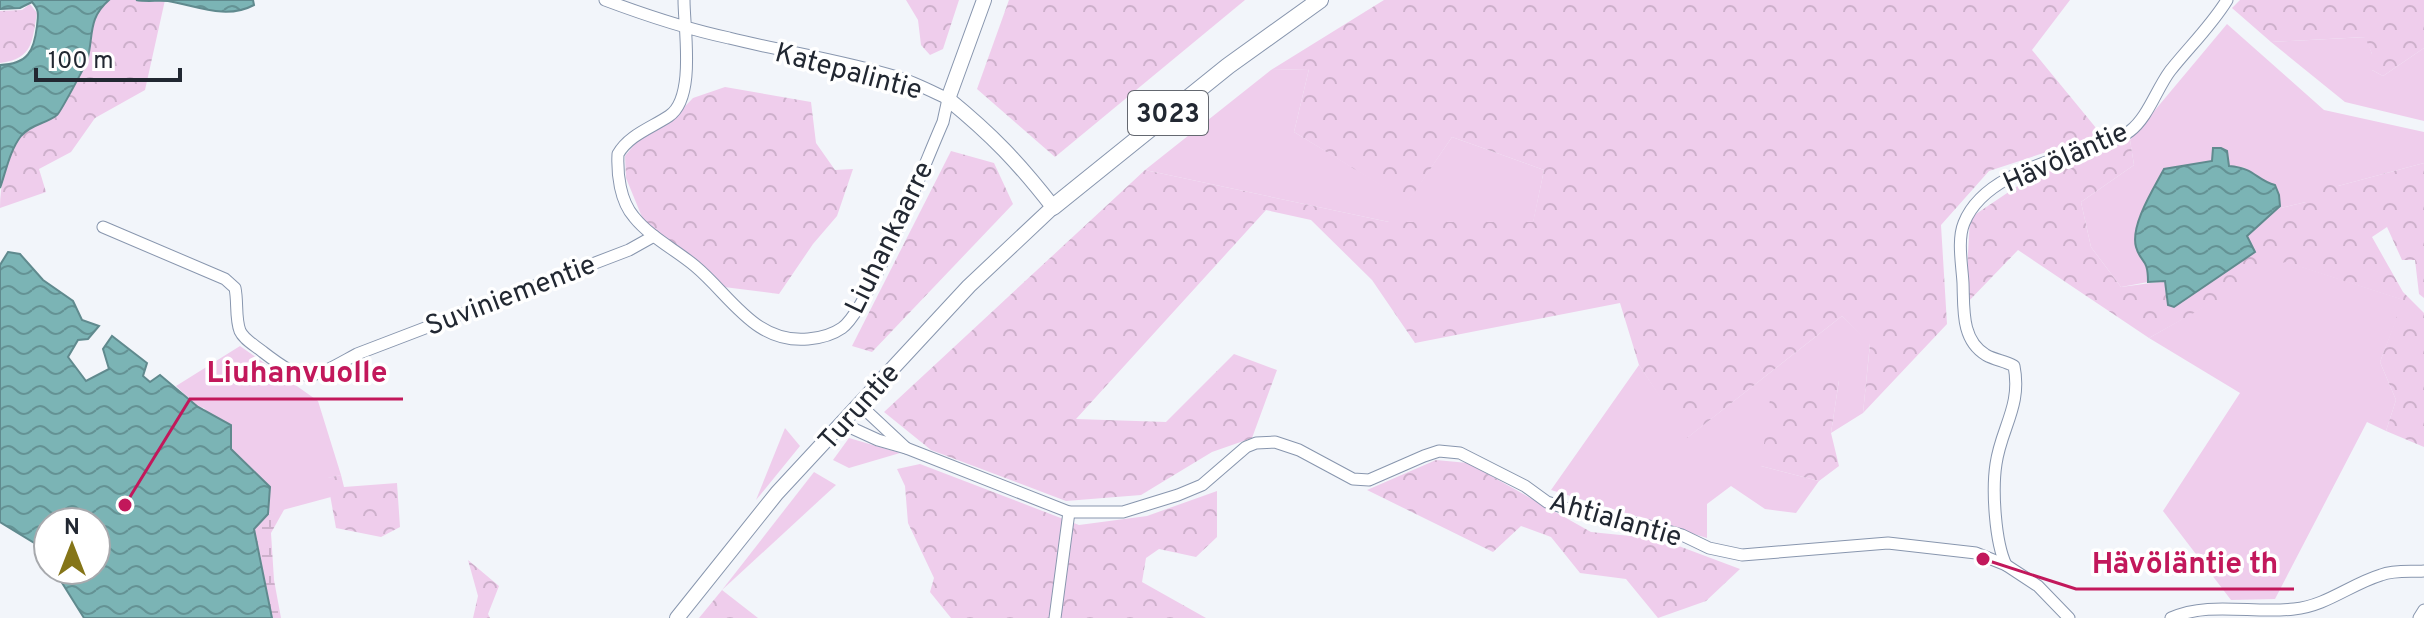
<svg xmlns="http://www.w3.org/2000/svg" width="2424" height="618" font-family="Overpass,sans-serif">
<defs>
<pattern id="forest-crowns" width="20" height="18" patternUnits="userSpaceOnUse" patternTransform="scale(2)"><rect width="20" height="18" fill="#efcdec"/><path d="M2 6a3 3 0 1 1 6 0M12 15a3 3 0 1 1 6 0" fill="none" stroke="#cdb0cb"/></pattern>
<pattern id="wetland-marsh" width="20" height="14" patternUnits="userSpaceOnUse" patternTransform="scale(2)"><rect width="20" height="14" fill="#efcdec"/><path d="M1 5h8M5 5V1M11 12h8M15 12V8" fill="none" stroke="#cdb0cb"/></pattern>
<pattern id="water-waves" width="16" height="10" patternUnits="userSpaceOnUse" patternTransform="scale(2)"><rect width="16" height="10" fill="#7bb4b5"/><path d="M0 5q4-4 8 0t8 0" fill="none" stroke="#649294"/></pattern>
</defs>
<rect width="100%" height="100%" fill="#f2f5fa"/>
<g fill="#efcdec">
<path d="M2227,24L2324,110L2424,132V163L2338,186L2306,202L2273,210L2266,183L2243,167H2229L2212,161L2164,169C2154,188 2130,225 2136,247C2141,264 2148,257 2148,282L2121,287L2091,247L2081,202L2134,165L2130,140Z"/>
<path d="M2366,37L2372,54V70L2383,76L2424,48V121L2345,102L2271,42Z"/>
<path d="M1309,69L1294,132L1408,201L1452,137L1544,170L1533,223L1389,222L1145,170L1271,70Z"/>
<path d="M2284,261L2404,300L2380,362L2396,400L2386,431L2367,422L2275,599L2231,600L2163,511L2240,393L2149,338Z"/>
<path d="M1842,316L1870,343L1863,413L1831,433L1839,380L1761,466L1819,481L1796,513L1765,509L1731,486L1707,504V538L1551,490L1639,365L1688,437Z"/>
<path d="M240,346L318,401L341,475L328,478L331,497L268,514L270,487L231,449L204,408L198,407L176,386Z"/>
<path d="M785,428L800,446L756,500Z"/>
<path d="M849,438L900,453L849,468L833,460Z"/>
<path d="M814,472L836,485L722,590Z"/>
</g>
<g fill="url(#forest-crowns)">
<path d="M109,0H165L145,90L95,118L71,152L39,169L46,192L0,208C0,185 6,157 20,137C26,128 36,126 45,121C61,110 70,96 78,78C89,52 86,19 109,0Z"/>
<path d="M906,0H959L943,49L930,55L921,45L918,20Z"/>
<path d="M1009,0H1245L1055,157L977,89Z"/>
<path d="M1384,0H2070L2032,50L2101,134L1989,171L1941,225L1947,324L1863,413L1870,344L1842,316L1687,438L1639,365L1620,303L1415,343L1372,280L1311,220L1266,210L1076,419L1166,422L1234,354L1277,370L1252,438L1212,452L1141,495L1066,501L931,450L884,412L1145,170L1389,222H1533L1544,170L1452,137L1408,202L1294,132L1309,69L1271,70Z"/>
<path d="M2240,0H2424V48L2383,76L2372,70V54L2365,37L2271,42L2232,8Z"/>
<path d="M30,4L37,13C32,40 34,59 0,63V11L22,10Z"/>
<path d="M725,87L811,102L816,143L835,170L853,169L837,216L813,244L779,294L724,287L644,222L626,178L625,156L639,139L671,121L693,98Z"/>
<path d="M2130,140L2134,165L2081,202L2091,247L2121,287L2166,281L2168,304L2254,252L2246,236L2266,220L2273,210L2306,202L2303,184L2316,174L2338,186L2424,163V298L2419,294L2415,260H2402L2387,227L2372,237L2403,292L2424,313V447L2386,431L2396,400L2380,362L2403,300L2285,262L2149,338L2018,250L1965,305L1970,218L2028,179Z"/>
<path d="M951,151L994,163L1013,204L872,352L852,346Z"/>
<path d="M1789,380H1839L1831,433L1839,466L1819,481L1761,466L1770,399Z"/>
<path d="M1436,460L1468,463L1591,532L1660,539L1740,569L1706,601L1658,618L1626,579L1580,573L1551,537L1521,526L1493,552L1367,490Z"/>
<path d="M920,464L1079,525L1147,516L1217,491V537L1196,557L1159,549L1146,558L1142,582L1206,618H951L930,592L934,578L908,523L905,486L897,469Z"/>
<path d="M341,475L344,487L397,483L400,527L381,537L336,528L327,478Z"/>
<path d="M468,560L499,586L488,614L490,618H473L478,596Z"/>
<path d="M722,590L758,618H699Z"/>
</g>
<path fill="url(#wetland-marsh)" d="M285,508L271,533L274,580L281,618H272L254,529L268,514Z"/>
<g fill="url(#water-waves)" stroke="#608a8e" stroke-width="2">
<path d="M0,0H109C87,19 94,37 87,61C85,66 60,113 57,115C46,124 31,124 21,136C10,150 6,171 0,188V65C28,64 34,51 37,26C38,15 40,11 32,2L20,8L0,9Z"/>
<path d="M136,0H253L254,5C226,20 197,6 168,1C158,0 147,2 136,0Z"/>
<path d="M2213,148H2221L2227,151L2229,166C2255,168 2256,180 2275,185L2279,195L2280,206L2247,236L2255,252L2174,307L2168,305L2165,281L2148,282C2148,257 2141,264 2136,247C2130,225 2154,188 2164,169L2212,161Z"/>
<path d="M8,252L20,254L43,280L73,301L82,320L99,326L88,339L78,340L68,357L86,381L109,369L103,349L112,336L147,363L143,376L150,382L160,375L198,407L231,425V449L270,487L268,514L254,529L272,618H84L54,570H96V522H48V557L44,549L0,522V265Z"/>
</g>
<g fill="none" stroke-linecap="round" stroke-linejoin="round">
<defs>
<g id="minor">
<path d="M605,0C645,15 687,29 729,38C785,52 842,60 897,77C914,82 931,91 948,99L943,122C926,160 869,309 842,328C832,335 820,338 808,339C755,344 731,296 695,266C676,250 650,237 634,217C620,201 617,174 618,154C629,135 651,128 669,116C696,98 684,29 684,0"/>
<path d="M103,227L225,279L235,288C238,302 235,318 240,331C244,340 256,346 263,352C307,386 311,379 357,354L629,250L654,236"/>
<path d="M860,405L906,448"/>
<path d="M843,424L878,440L906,448L1069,512H1123L1178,495L1202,485L1246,447L1256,443L1275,442L1299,450L1353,479L1369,480L1424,456L1439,451L1460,453L1525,486L1547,502L1580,513L1653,527L1682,535L1709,548L1742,555L1888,543L1976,553L2006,565L2038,586L2069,618"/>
<path d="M2006,565C1995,542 1992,490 1996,464C2001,428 2022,406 2014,366C2005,361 1995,360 1986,355C1961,340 1964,309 1963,283C1962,265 1957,240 1964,223C1982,178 2044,163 2085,149C2100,144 2117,141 2130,131C2148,117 2156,90 2170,71C2189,47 2211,26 2227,0"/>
<path d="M1055,618L1069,512"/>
<path d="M2171,618C2208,601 2254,614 2294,609C2326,606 2351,584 2381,575C2394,570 2410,572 2424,571"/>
<path d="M2419,618L2424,610"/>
</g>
<path id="major" d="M677,618L777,493L969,286L1053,207C1018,162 992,135 948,99L984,0"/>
<path id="highway" d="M1053,207L1228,66L1320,0"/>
</defs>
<use href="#minor" stroke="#8896ae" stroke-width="13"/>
<use href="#major" stroke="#8896ae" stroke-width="16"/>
<use href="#highway" stroke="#8896ae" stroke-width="18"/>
<use href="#minor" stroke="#fff" stroke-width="11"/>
<use href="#major" stroke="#fff" stroke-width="14"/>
<use href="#highway" stroke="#fff" stroke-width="16"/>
</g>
<g text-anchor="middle" stroke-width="7" stroke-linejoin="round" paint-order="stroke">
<rect fill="#fff" stroke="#646870" stroke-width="2" x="1128" y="91" width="80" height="44" rx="6"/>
<g font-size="26" font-weight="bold" fill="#222832">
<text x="1168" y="122">3023</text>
</g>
<g font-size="28" fill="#222832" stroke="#fff">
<text transform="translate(849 70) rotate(15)" y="10">Katepalintie</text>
<text transform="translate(2065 156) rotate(-24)" y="10">Hävöläntie</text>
<text transform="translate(888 237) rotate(-64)" y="10">Liuhankaarre</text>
<text transform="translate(510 294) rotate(-21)" y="10">Suviniementie</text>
<text transform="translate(858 406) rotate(-48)" y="10">Turuntie</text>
<text transform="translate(1616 518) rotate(16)" y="10">Ahtialantie</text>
</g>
</g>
<path fill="none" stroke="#c2185b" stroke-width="3" d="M125 505L190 399H403M1983 559L2076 589H2294"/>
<g fill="#c2185b" stroke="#fff" stroke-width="3">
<circle cx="125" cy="505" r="8"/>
<circle cx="1983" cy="559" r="8"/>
</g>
<g font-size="30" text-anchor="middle" font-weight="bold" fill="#c2185b" stroke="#fff" stroke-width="7" stroke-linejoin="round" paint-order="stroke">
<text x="297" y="382">Liuhanvuolle</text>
<text x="2185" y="573">Hävöläntie th</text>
</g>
<g transform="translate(72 546)"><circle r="38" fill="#ffffff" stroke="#a7a9ad" stroke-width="2"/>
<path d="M0-6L14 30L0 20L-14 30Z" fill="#857518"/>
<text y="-12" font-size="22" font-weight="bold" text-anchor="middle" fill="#222832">N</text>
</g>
<path d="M36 68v12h144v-12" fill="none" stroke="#222832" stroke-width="4"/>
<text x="48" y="68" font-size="24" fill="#222832" stroke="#ffffff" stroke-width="6" paint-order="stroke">100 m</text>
</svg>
